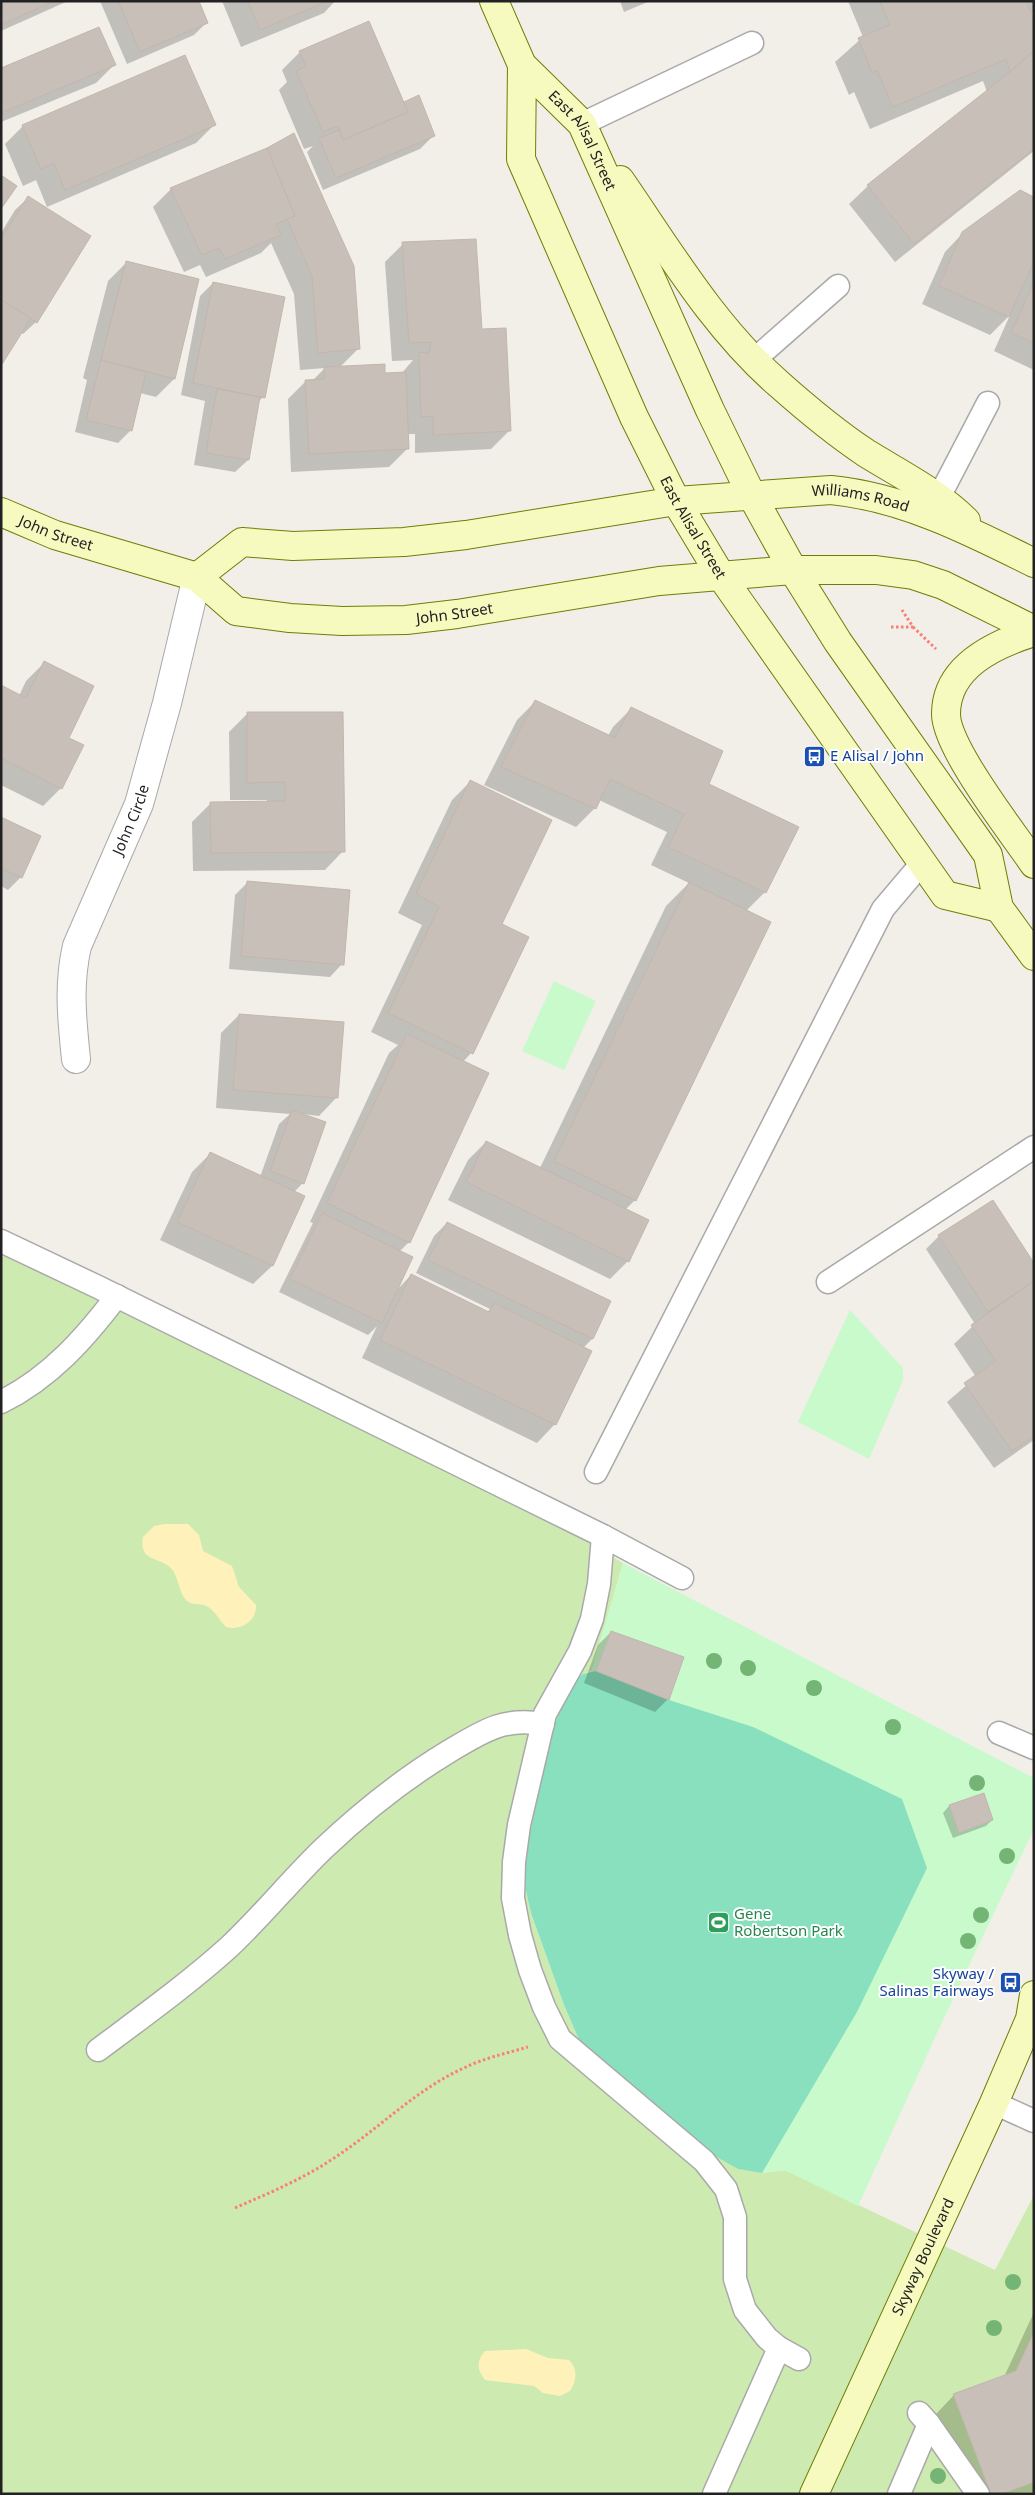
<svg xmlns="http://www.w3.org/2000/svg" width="1035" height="2495" font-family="'Noto Sans',sans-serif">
<rect width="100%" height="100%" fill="#f2efe9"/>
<path fill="#cdebb0" d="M1,1228L556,1523L623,1563L592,1670L575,1680L524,1872L531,1913L564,2005L580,2042L762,2173L785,2170L995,2270L1034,2195V2494H1Z"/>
<g fill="#fff1ba">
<path d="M165,1524H188L199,1535L203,1551L232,1566L239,1587L256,1605C257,1622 240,1631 226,1627C219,1620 214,1608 204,1605C197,1603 192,1606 186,1600C178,1591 179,1577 171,1568C158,1556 139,1562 143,1537L154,1526Z"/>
<path d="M526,2349L548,2358L569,2360C578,2369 577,2380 570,2391L560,2396L543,2393L534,2386L485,2380C477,2370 476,2361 485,2351Z"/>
</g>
<g fill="#c8facc">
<path d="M554,981L596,1001L564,1070L522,1051Z"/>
<path d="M850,1310L903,1368V1380L869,1459L798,1422Z"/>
<path d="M623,1563L1034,1778V1829L944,2018L858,2206L785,2170L762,2173L738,2169L564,2005L531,1913L526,1891L554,1725L575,1680L592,1669Z"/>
</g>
<path fill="#88e0be" d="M596,1671L669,1700L753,1727L902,1799L927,1868L857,2012L762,2173L738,2169L708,2152L580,2042L564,2005L531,1913L526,1891L525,1857L548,1747L554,1725L575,1680L583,1674Z"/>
<g fill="#0003">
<path d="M1,1H68L1,31Z"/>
<path d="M100,1H198L207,22L194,35L127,64Z"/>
<path d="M222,1H335L324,13L241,47Z"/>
<path d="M620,1H650L624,12Z"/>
<path d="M848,1H1034V13L1030,14L1032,19L1034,17V151L895,262L849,204L868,186L987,92L983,81L870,129L854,92L849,95L835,62L863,37Z"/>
<path d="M300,52L403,104L419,97L433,136L420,149L323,190L307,152L313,146L304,149L279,90L287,82L282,70Z"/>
<path d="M114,65L96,83L1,122V69Z"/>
<path d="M214,125L196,143L47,207L36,180L23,186L5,144L23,126Z"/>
<path d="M267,149L358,349L339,368L384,374H401L413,360L392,361L385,262L403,244L481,330L509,431L491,449L415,453V434H407L408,448L389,467L291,472L288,399L306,381H312L325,368L300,370L294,294L271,243L261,253L206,277L200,265L184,272L153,207L171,189Z"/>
<path d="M28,198L36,322L23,334L21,332L1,364V233L15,210Z"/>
<path d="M1034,198V370L994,351L1010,315L990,335L922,304L945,252L963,233Z"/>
<path d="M126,263L197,280L174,379L156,397L140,393L130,431L118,443L75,432L87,380L83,378L108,281Z"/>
<path d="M213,283L263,397L257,403L248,460L235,472L194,465L205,401L181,395L200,296Z"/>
<path d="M44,663L67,738L61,788L43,806L1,785V687L19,696L26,681Z"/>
<path d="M535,702L608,736L613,727L631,709L708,785L765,892L746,911L635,1200L625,1210L628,1261L610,1279L448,1200L468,1160L486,1142L540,1168L666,906L689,883L651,865L667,832L599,800L594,809L576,827L484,785L517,720Z"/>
<path d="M247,714L343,851L325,870L193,871L192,822L210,804L267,803V800H230L229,732Z"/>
<path d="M470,782L501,925L471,1053L463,1062L409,1242L399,1252L397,1290L411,1275L487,1312L490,1309L416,1273L434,1236L447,1223L609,1302L592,1339L583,1348L555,1424L537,1443L362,1358L377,1326L368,1335L279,1292L313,1223L310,1222L389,1053L398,1045L371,1032L422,925L398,913L452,800Z"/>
<path d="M1,819L21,877L8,890L1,886Z"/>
<path d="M247,883L342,964L330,977L229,969L235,895Z"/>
<path d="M239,1015L337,1097L319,1116L303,1114L324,1123L302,1184L294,1192L303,1197L272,1266L253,1284L160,1240L192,1172L210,1154L260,1177L279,1124L290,1114L216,1108L221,1033Z"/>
<path d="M939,1236L1034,1265V1440L994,1468L947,1402L976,1377L954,1344L975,1324L926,1249Z"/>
<path d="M611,1632L668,1699L655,1712L584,1683L598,1645Z"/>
<path d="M983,1794L992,1820L986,1826L953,1838L943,1813L949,1806Z"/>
<path d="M1034,2312V2492L966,2494L936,2414L954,2395L1004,2377Z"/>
</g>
<g fill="#c7bfb8" stroke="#c4b6ab">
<path d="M1,1H54L1,25Z"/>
<path d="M118,1H199L208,23L140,52Z"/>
<path d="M248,1H328L260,30Z"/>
<path d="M880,1H1026L1034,19V51L1010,72L1006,59L893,107L877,70L872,73L858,38L890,25Z"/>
<path d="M369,21L408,112L343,140L338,126L323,132L296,71L306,66L299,51Z"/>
<path d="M99,27L116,65L1,113V68Z"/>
<path d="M1034,51V149L914,244L867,185L1010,72Z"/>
<path d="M185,55L216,125L65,190L54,163L41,169L22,125Z"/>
<path d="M419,95L435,136L336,178L319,138L339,130L343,140L408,112L404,102Z"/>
<path d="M294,133L354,266L360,349L318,353L312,276L287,219L295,216L267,148Z"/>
<path d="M267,148L295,216L276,224L281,235L225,259L219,248L202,255L170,188Z"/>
<path d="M1,175L17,186L1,209Z"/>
<path d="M1020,190L1034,197V261L1009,317L939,286L962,232Z"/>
<path d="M28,196L91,236L37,323L1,300V239Z"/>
<path d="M476,239L482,329L506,328L511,431L433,435V416L421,417L419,352L429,353L431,342L409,343L402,242Z"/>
<path d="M126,261L199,279L175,379L101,360Z"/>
<path d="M213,282L285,297L265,398L193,383Z"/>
<path d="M1034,282V343L1011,333Z"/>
<path d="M1,300L31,318L1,366Z"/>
<path d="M101,360L146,372L132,431L86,420Z"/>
<path d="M385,364V373L406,372L409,449L309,454L305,380L325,379L324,367Z"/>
<path d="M217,389L260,397L249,460L206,453Z"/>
<path d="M44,661L94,686L69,738L84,745L62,789L1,758V685L26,698Z"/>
<path d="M535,700L615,738L631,707L723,751L709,784L799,827L766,893L668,847L684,814L610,779L596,809L501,767Z"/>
<path d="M247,712H343L345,852L211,853L210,802L285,801V782L247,783Z"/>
<path d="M470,780L552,820L502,924L529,937L473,1054L388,1013L439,907L416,894Z"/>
<path d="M1,817L41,836L22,878L1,868Z"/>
<path d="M247,881L350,890L344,965L241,956Z"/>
<path d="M689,882L771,922L636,1201L554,1161Z"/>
<path d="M239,1014L344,1022L338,1098L233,1090Z"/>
<path d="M407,1034L489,1073L410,1243L327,1203Z"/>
<path d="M292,1110L326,1122L304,1184L270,1171Z"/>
<path d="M486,1141L649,1220L629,1262L466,1182Z"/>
<path d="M210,1152L305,1196L273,1266L177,1222Z"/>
<path d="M993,1200L1034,1263V1281L988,1312L938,1235Z"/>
<path d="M322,1213L413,1257L382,1323L290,1279Z"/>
<path d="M447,1222L611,1301L593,1339L428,1260Z"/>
<path d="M411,1274L489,1312L494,1303L592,1351L556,1425L380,1340Z"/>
<path d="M1034,1281V1436L1012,1451L964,1383L996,1361L971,1325Z"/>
<path d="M611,1631L684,1657L669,1700L596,1671Z"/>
<path d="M984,1793L993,1820L959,1833L949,1805Z"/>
<path d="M1034,2332V2482L1002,2494H991L953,2394L1016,2371Z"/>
</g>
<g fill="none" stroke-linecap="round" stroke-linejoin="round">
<defs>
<g id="lane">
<path d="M582,124L752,43"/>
<path d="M754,360L838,286"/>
<path d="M938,499L988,403"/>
<path d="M1,1241L98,1287L603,1536L682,1578"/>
<path d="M828,1282L1034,1147"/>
<path d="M1,1402C50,1378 85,1338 117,1296"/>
<path d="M596,1472L883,909L922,863"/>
<path d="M603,1536L599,1584L592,1619L580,1651L545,1714L519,1825L514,1862L513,1898L520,1935L530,1970L544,2007L560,2039L704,2161L726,2189L735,2217V2279L745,2310L767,2338L779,2348L799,2359"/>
<path d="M999,1733L1034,1748"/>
<path d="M98,2050C142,2017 188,1984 229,1947C262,1916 291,1880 323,1849C362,1812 402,1780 448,1752C482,1732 502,1717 543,1724"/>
<path d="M994,2103L1034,2121"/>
<path d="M919,2413L929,2424L978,2494"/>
<path d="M714,2494L779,2348"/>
<path d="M899,2494L929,2424"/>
</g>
<g id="street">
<path id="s1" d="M76,1059C72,1020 68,985 77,946L139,804L167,703L197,577"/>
</g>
<g id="secondary">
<path id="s2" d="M494,1L522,65L582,124L710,410L751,494L793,570L838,642L988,855L999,908L1034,956"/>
<path id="s3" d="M522,65L521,159L634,417L676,501L721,576L945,895L999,908"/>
<path d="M620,180C669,251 714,328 780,385C807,409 836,433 866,453C900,474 938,493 966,521"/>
<path id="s4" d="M1,512L55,535L197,577L236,611L290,618L342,621L406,620L457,614L659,581L793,570H876L913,575L943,585L1034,630"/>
<path id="s5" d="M197,577L242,542L293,546L404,542L466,535L676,501L831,490C903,497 970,531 1034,563"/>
<path d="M1034,632C995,644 946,666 946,714C946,748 1013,833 1034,864"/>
<path id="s6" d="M814,2494L994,2103L1030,2019L1034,1995"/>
</g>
</defs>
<use href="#lane" stroke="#a9a9a9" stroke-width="25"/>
<use href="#street" stroke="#a9a9a9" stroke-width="30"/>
<use href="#secondary" stroke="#707d05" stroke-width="30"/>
<g stroke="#fa8072" stroke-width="3" stroke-dasharray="2.5 2.5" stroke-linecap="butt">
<path d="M891,627H913L902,610"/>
<path d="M913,627L936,649"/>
<path d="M235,2208C269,2193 303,2179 334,2158C379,2129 416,2089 466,2067C485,2058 507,2053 528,2047"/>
</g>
<use href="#lane" stroke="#fff" stroke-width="22"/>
<use href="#street" stroke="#fff" stroke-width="28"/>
<use href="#secondary" stroke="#f7fabf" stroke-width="28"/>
</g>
<g fill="#74b475">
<circle cx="714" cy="1661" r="8"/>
<circle cx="748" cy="1668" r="8"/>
<circle cx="814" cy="1688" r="8"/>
<circle cx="893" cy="1727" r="8"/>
<circle cx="977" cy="1783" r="8"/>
<circle cx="1007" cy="1856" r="8"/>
<circle cx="981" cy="1915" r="8"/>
<circle cx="968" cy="1941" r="8"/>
<circle cx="1013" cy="2282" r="8"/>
<circle cx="994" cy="2328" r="8"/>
<circle cx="938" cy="2476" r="8"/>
</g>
<defs>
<symbol id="bus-square" viewBox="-11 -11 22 22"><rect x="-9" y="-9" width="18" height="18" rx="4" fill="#1a4fb4" stroke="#fff"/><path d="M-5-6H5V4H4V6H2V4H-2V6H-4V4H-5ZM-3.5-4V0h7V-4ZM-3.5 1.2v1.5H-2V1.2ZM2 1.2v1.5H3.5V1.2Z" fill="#fff"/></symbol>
<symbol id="stadium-square" viewBox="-11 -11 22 22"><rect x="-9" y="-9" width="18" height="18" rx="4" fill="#2e9e5b" stroke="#fff"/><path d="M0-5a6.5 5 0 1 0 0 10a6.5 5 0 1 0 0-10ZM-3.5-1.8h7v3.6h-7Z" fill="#fff"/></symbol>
</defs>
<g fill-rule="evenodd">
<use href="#bus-square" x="802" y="744" width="25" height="25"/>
<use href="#stadium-square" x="706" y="1910" width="25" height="25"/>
<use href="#bus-square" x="998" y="1970" width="25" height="25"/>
</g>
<g text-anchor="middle" stroke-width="4" stroke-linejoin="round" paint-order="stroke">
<g font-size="15" fill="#222" stroke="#fff">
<text dy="5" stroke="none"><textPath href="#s2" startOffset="168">East Alisal Street</textPath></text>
<text dy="5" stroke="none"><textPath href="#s5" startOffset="680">Williams Road</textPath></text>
<text dy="5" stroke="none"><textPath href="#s3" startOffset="501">East Alisal Street</textPath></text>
<text dy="5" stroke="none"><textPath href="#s4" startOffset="59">John Street</textPath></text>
<text dy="5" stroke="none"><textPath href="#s4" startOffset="478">John Street</textPath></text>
<text dy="5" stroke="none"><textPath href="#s1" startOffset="251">John Circle</textPath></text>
<text dy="5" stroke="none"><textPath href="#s6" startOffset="261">Skyway Boulevard</textPath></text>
</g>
<g font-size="15" fill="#164399" stroke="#fff" text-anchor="start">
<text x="830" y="761">E Alisal / John</text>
<text x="994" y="1979" text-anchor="end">Skyway /<tspan x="994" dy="17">Salinas Fairways</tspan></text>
</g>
<g font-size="15" fill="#27864d" stroke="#fff" text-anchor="start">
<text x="734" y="1919">Gene<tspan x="734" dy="17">Robertson Park</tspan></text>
</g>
</g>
<rect width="1035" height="2495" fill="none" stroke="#222222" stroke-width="5"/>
</svg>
